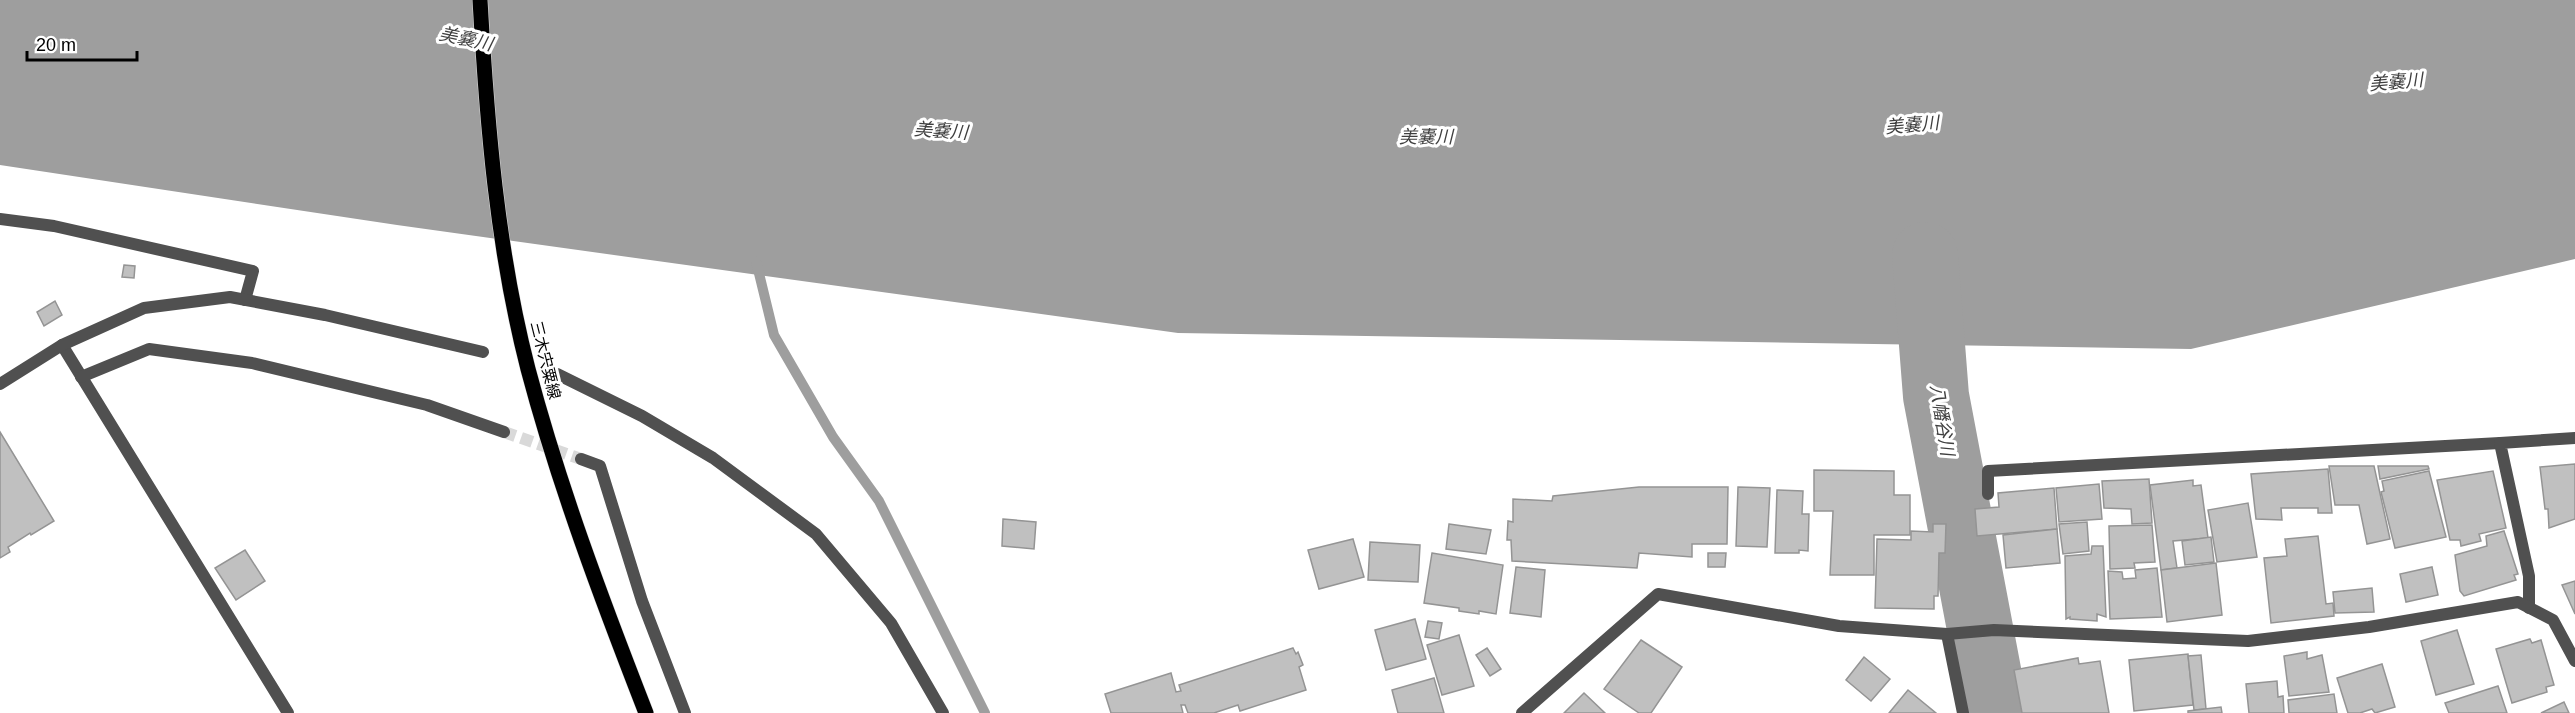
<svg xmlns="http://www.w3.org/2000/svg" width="2575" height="713" font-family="Arial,'Noto Sans JP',sans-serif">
<rect width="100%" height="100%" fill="#fff"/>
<path fill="#9e9e9e" d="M0,0H2575V259L2191,349L1178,333L397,225L0,165Z"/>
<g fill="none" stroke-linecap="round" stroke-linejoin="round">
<path stroke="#9e9e9e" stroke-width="10" d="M756,261L774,335L833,437L879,501L985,713"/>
<path stroke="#9e9e9e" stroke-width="66" d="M1925,255L1936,396L1996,713"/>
</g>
<g fill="#c0c0c0" stroke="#949494" stroke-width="1.5">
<path d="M124,265L135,266L134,278L122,277Z"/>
<path d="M55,301L62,315L44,326L37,312Z"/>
<path d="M0,432L54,521L31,535L30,533L8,547L10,552L0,558Z"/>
<path d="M2575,464V519L2549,528L2548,509H2545L2540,467Z"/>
<path d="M2329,466H2374L2390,539L2367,544L2359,505H2335Z"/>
<path d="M2378,466H2428L2429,469L2380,479Z"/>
<path d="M2328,469L2332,513H2318V508H2281L2282,520L2256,519L2251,474Z"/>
<path d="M1814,470L1894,471V495H1910V535H1874V575H1830L1833,511H1814Z"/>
<path d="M2429,471L2446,537L2395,548L2381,492L2384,491L2382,481Z"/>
<path d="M2493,471L2506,528L2479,534L2481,541L2461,546L2460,540H2450L2437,480Z"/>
<path d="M2149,479L2152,523L2132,524L2131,509L2104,508L2102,481Z"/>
<path d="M2193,480V486L2201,485L2208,538L2173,541L2177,568L2161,570L2150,485Z"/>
<path d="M2099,484L2102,519L2059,522L2056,488Z"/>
<path d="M1639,487H1728L1727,544H1692V557L1639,553L1637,568L1512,561L1511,540H1507L1508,521L1513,522V499L1552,501L1553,496Z"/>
<path d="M1738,487L1770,488L1767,547L1736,546Z"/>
<path d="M2054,488L2057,529L1977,536L1975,509L1999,507L1998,493Z"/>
<path d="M1777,490L1803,491L1802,514H1809L1808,551L1799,550V553H1775Z"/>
<path d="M2248,503L2257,557L2217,562L2208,510Z"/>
<path d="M1003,519L1036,522L1034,549L1002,546Z"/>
<path d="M2087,522L2089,551L2063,554L2059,524Z"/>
<path d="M1449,524L1491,530L1486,554L1446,549Z"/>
<path d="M1933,524H1946L1945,553H1939L1938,596H1934V609L1875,608L1877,539L1911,540V531L1933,532Z"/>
<path d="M2152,525L2155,562L2134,563L2135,568L2110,569L2109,526Z"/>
<path d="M2057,529L2060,563L2006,568L2003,535Z"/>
<path d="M2504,531L2518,574L2514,575L2516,580L2464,596L2460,591L2455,555L2487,546L2486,536Z"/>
<path d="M2318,536L2326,604L2333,603L2334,616L2271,623L2264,558L2287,556L2285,539Z"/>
<path d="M2211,537L2214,562L2185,565L2182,541Z"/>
<path d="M1353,539L1364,577L1319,589L1308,550Z"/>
<path d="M1370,542L1420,545L1418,582L1368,580Z"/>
<path d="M2092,546H2103L2106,617L2097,614V621L2070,619V617L2066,619L2065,556L2091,554Z"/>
<path d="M245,550L265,581L236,600L215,568Z"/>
<path d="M1432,553L1503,565L1496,614L1479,611V614L1459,611V608L1424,603Z"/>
<path d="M1708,553H1726L1725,567H1708Z"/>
<path d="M2216,563L2222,615L2167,622L2161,570Z"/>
<path d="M1516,567L1545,570L1541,617L1510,613Z"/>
<path d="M2432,567L2438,595L2406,602L2400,574Z"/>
<path d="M2157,568L2162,617L2110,619L2108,571L2122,572L2123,579L2136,578L2135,570Z"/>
<path d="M2575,581V614L2562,585Z"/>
<path d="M2372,588L2374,612L2335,613L2333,592Z"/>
<path d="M1415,619L1426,659L1386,670L1375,630Z"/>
<path d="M1428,621L1442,623L1439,639L1425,637Z"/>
<path d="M2457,630L2474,684L2436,695L2421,641Z"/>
<path d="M1459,635L1474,686L1442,695L1427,645Z"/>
<path d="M2530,639L2532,643L2541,640L2554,685L2546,687L2547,692L2512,703L2496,649Z"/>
<path d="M1641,640L1682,667L1651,713H1639L1604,689Z"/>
<path d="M1293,648L1296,654L1298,652L1303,665L1299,667L1306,690L1240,711L1238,705L1214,713H1188L1185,705H1181L1183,713H1111L1105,694L1171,673L1176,692L1181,691L1179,685Z"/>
<path d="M1487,648L1501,669L1490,676L1476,655Z"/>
<path d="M2307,652V659L2322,655L2329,692L2289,696L2284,656Z"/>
<path d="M2188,654L2193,705L2134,711L2129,660Z"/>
<path d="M2201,655L2206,709L2194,710L2188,656Z"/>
<path d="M1864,657L1890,679L1871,701L1846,680Z"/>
<path d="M2078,658L2079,664L2100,661L2109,713H2022L2014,670Z"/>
<path d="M2382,664L2395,707L2375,713L2372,709L2360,713H2348L2337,678Z"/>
<path d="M1434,678L1444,713H1398L1392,690Z"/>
<path d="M2277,681L2278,697L2283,696L2284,713H2249L2246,684Z"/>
<path d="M2498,686L2507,713H2449L2445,703Z"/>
<path d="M1908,690L1936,713H1889Z"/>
<path d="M1584,693L1605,713H1564Z"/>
<path d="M2334,694L2337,713H2289L2288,700Z"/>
<path d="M2564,702L2569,713H2541Z"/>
<path d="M2221,707L2222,713H2188V711Z"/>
</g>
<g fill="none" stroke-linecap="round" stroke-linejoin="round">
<path stroke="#d9d9d9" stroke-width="12" stroke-dasharray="12 6" stroke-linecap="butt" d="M504,432L581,459"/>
<defs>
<path id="primary" d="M480,0C487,124 497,249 528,369C559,486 602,600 646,713"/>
</defs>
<use href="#primary" stroke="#dbdbdb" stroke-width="16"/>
<path stroke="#505050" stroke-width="12" d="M1988,494V471L2500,443"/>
<g stroke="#505050" stroke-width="12">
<path d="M0,219L54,226L253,271L245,300"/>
<path d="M62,345L288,713"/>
<path d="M81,377L149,349L252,363L427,405L504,432"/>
<path d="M581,459L600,466L642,601L685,713"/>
<path d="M2529,608V576L2500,443L2575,438"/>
<path d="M1947,634L1963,713"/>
<path d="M1522,713L1658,594L1839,626L1947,634L1994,630L2248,641L2369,627L2518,602L2553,620L2575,661"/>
</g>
<g stroke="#505050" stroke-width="12">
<path d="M557,374L642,416L713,458L816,534L891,623L943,713"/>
<path d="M0,384L62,345L144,308L230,297L325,315L483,352"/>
</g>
<use href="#primary" stroke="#000" stroke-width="15"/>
</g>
<g text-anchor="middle" stroke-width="6" stroke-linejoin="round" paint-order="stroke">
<g font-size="16" fill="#000" stroke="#fff">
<text transform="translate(546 360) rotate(76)" y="6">三木宍粟線</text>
</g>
<g font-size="18" font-style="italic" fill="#3f3f3f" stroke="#fff">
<text transform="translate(466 39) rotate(12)" y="6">美嚢川</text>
<text transform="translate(2396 82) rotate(-5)" y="6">美嚢川</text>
<text transform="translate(1912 125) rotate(-5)" y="6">美嚢川</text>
<text transform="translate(941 131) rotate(4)" y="6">美嚢川</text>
<text x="1426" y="143">美嚢川</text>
<text transform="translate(1942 420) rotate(81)" y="6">八幡谷川</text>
</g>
</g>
<path d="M27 51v9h110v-9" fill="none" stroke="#000000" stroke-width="3"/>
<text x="36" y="51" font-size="18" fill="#000000" stroke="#ffffff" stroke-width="4.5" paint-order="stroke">20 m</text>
</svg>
